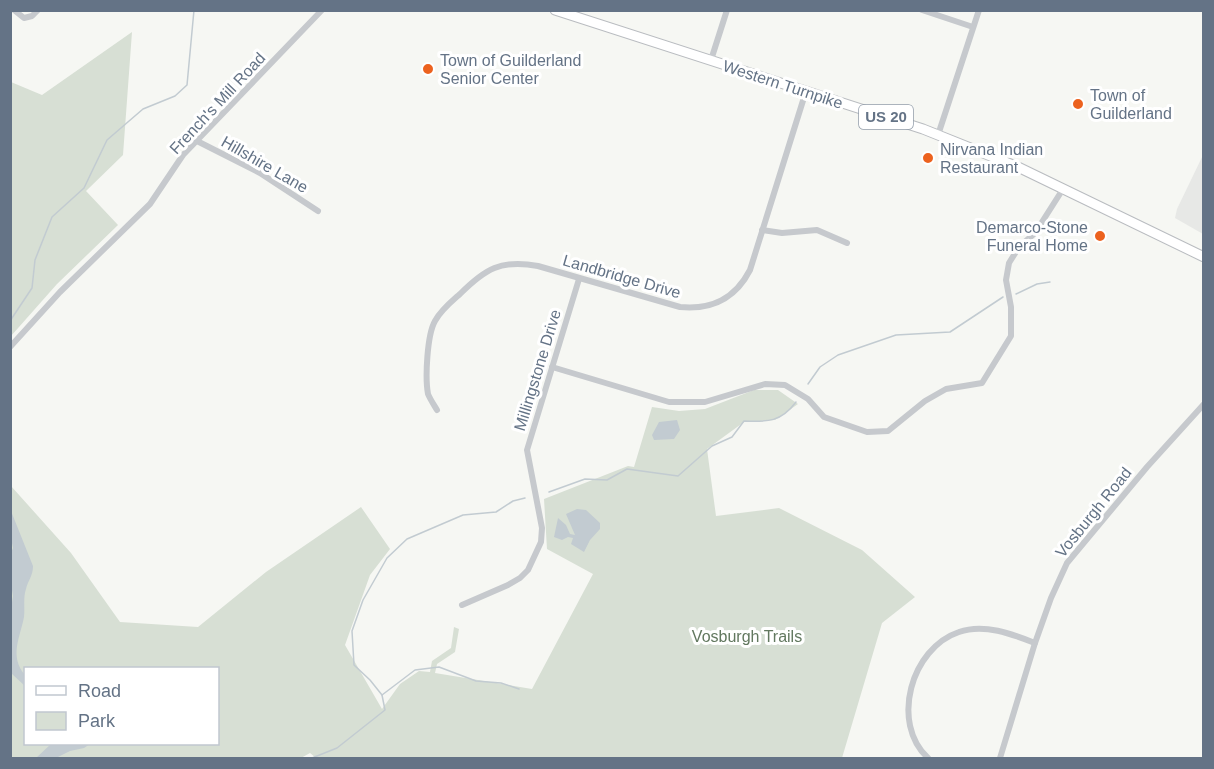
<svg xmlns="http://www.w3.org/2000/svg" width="1214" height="769" font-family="Arial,sans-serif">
<rect width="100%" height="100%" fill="#f6f7f3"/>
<path fill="#e7e8e6" d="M1203,155V234L1175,218L1177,209Z"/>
<g fill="#d7dfd4" fill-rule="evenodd">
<path d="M132,32L123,155L86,191L118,225L57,284L11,336V82L42,95Z"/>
<path d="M754,390H778L798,404L775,420L744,422L707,449L716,516L779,508L862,550L915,597L882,623L842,758H316L310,753L301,758H11V486L71,553L120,622L198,627L266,572L361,507L390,549L370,575L345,645L382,709L400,684L419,671L430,672L432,661L451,648L454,627L459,629L455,652L437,664L435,673L532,689L593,574L547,549L544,499L628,466L634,467L652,407L679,411L705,409ZM26,668H218V744H26Z"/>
</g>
<g fill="#c2cbd1">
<path d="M677,420L680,430L674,439L654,440L652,435L659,422Z"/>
<path d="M577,509L586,510L600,523V529L590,540L584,552L571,544L573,538L568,537L562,540L554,537L558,518L566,525L570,534L575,535L566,514Z"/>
<path d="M11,511L33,566C33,576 28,580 26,589C23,597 25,608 24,617C20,638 9,656 25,675V686L11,673V608L13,596L10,579L11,553L13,548L11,538Z"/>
<path d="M51,744H90L84,748L70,751L56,758H36Z"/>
</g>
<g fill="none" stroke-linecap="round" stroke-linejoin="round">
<g stroke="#c2cbd1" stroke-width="1.5">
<path d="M1016,294L1037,284L1050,282"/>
<path d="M10,321L32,288L35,260L52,217L84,188L107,140L143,109L175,96L187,85L194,10"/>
<path d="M808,384L820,367L838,355L896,335L950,332L1003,297"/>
<path d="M549,492L585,479L607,480L627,469L678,476L712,446L732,437L744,421C768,422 781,422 796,402"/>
<path d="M382,695L370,680L354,665L352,631L363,600L387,558L407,539L463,515L496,512L513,501L525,498"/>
<path d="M312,758L337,748L385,710L382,695L415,670L439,667L476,681L501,683L519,689"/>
</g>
<defs>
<path id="primary" d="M555,10L923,129L1018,167L1204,257"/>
</defs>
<use href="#primary" stroke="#b9bcc0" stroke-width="11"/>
<g stroke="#c6c9cd" stroke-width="6">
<path d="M14,10L24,18L32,16L38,10"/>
<path d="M922,10L973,27"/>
<path d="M711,60L727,10"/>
<path d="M938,135L979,10"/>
<path d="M197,141L260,173L318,211"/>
<path d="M762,230L782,233L817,230L847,243"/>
<path d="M10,347L60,292L150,204L183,155L322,10"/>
<path d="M552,367L669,402H705L765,384L785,385L808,399L824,417L867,432L888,431L925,401L946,389L982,383L1011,336V307L1006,280L1009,263L1019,247L1035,233L1063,189"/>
<path d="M437,410C434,405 430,399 428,394C425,378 427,335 435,321C441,310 451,302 460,294C485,269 501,259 538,266L680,307C712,310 735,299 750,270L806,91"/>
<path d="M462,605L508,585L520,578L528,570L541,542L542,528L527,450L579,279"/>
<path d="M928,758C890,723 911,648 959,632C984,623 1012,634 1035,643"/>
<path d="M1000,758L1035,643L1051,598L1067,563L1147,467L1204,404"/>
</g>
<use href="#primary" stroke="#fff" stroke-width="9"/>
</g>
<g fill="#ec621e" stroke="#fff" stroke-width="2">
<circle cx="428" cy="69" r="6"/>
<circle cx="1078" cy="104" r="6"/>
<circle cx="928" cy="158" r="6"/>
<circle cx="1100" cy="236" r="6"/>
</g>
<g text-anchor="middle" stroke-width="6" stroke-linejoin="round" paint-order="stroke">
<rect fill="#fff" stroke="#929daa" stroke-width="1.5" x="859" y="105" width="54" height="24" rx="4.5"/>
<g font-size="15" font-weight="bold" fill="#647386">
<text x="886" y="122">US 20</text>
</g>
<g font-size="16" fill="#647386" stroke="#fff" text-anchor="start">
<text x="440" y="66">Town of Guilderland<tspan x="440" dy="18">Senior Center</tspan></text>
<text x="1090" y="101">Town of<tspan x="1090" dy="18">Guilderland</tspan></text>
<text x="940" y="155">Nirvana Indian<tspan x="940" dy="18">Restaurant</tspan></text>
<text x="1088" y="233" text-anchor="end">Demarco-Stone<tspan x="1088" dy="18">Funeral Home</tspan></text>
</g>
<g font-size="16" fill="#647386" stroke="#fff">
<text transform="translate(783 84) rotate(18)" y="6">Western Turnpike</text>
<text transform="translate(217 103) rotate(-47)" y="6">French's Mill Road</text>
<text transform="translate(265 164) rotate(30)" y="6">Hillshire Lane</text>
<text transform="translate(622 276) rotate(16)" y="6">Landbridge Drive</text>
<text transform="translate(537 370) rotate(-73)" y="6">Millingstone Drive</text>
<text transform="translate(1093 512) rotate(-51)" y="6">Vosburgh Road</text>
</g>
<g font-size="16" fill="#62785f" stroke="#fff">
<text x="747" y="642">Vosburgh Trails</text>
</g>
</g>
<rect width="1214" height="769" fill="none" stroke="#647386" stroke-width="24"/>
<rect x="24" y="667" width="195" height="78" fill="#ffffff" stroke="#c1c7cf" stroke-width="1.5"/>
<rect x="36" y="686" width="30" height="9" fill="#ffffff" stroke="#c1c7cf" stroke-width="1.5"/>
<text x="78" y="697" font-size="18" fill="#647386">Road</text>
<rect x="36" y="712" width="30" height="18" fill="#d7dfd4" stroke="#c1c7cf" stroke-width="1.5"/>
<text x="78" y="727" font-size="18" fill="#647386">Park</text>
</svg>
